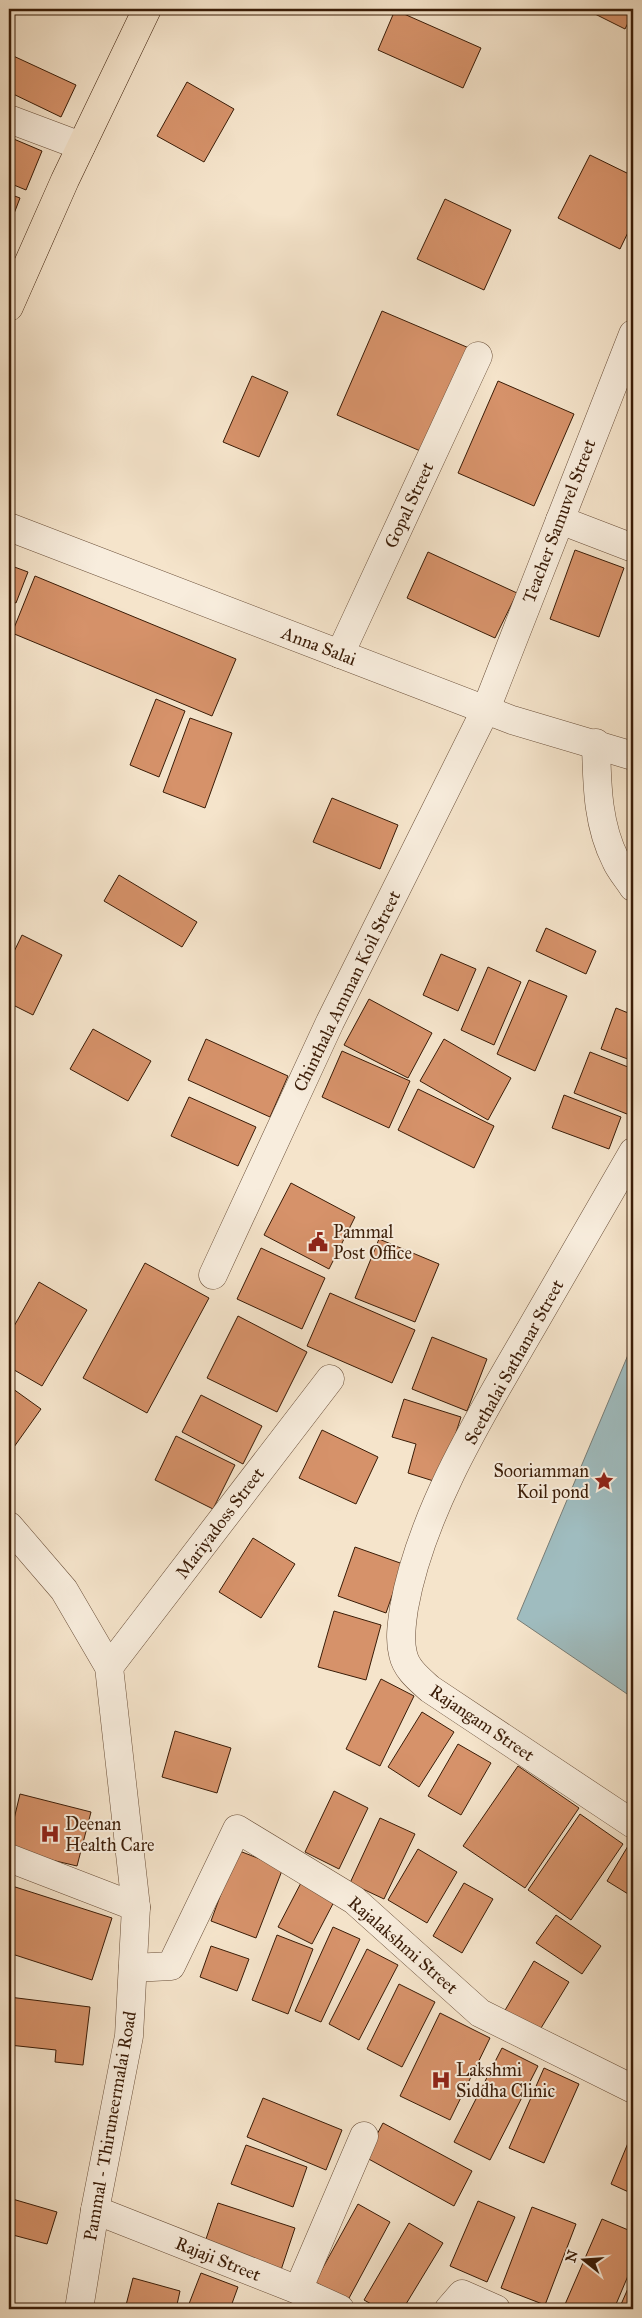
<svg xmlns="http://www.w3.org/2000/svg" width="642" height="2318" font-family="'IM FELL Great Primer',serif">
<rect width="100%" height="100%" fill="#f5e4cb"/>
<filter id="stains"><feTurbulence type="fractalNoise" baseFrequency=".004" numOctaves="4"/><feColorMatrix values="0 0 0 0 .2 0 0 0 0 .09 0 0 0 0 .02 0 0 0 .5 -.17"/></filter>
<radialGradient id="worn" r=".72"><stop offset=".6" stop-color="#630" stop-opacity="0"/><stop offset="1" stop-color="#630" stop-opacity=".3"/></radialGradient>
<path fill="#9fbcbf" stroke="#777c75" d="M633,1343V1698L517,1619Z"/>
<g fill="#d6926a" stroke="#3a1c07">
<path d="M588,9H633V13L625,29L587,10Z"/>
<path d="M395,10L481,48L463,88L378,50Z"/>
<path d="M9,54L76,85L61,117L9,92Z"/>
<path d="M187,82L234,109L204,162L157,136Z"/>
<path d="M9,137L42,151L26,190L9,183Z"/>
<path d="M590,155L633,176V222L620,249L558,218Z"/>
<path d="M9,194L20,198L10,224L9,223Z"/>
<path d="M445,199L511,230L484,290L417,259Z"/>
<path d="M382,311L469,348L425,453L337,415Z"/>
<path d="M252,376L288,392L259,457L223,442Z"/>
<path d="M498,381L574,414L534,506L458,473Z"/>
<path d="M575,550L624,568L599,637L550,619Z"/>
<path d="M428,552L517,593L495,638L407,598Z"/>
<path d="M9,565L28,572L16,603L9,600Z"/>
<path d="M35,576L236,659L212,716L12,633Z"/>
<path d="M156,699L185,711L159,777L130,765Z"/>
<path d="M190,718L232,733L205,808L163,792Z"/>
<path d="M332,798L398,825L380,869L313,842Z"/>
<path d="M119,875L197,922L182,947L104,901Z"/>
<path d="M546,928L596,951L586,974L536,951Z"/>
<path d="M22,935L62,955L33,1015L9,1003V962Z"/>
<path d="M441,954L476,969L458,1011L423,995Z"/>
<path d="M488,967L521,982L494,1045L461,1030Z"/>
<path d="M529,980L567,996L535,1071L497,1054Z"/>
<path d="M369,999L432,1033L408,1078L344,1045Z"/>
<path d="M616,1008L633,1015V1061L601,1049Z"/>
<path d="M93,1029L151,1061L128,1101L70,1069Z"/>
<path d="M206,1039L288,1076L270,1117L188,1080Z"/>
<path d="M444,1039L511,1078L488,1120L420,1081Z"/>
<path d="M342,1051L410,1081L389,1128L322,1097Z"/>
<path d="M590,1052L633,1069L632,1116L574,1093Z"/>
<path d="M418,1089L494,1126L474,1168L398,1130Z"/>
<path d="M564,1095L621,1117L609,1149L552,1128Z"/>
<path d="M189,1097L256,1127L238,1166L171,1136Z"/>
<path d="M291,1183L355,1217L329,1269L264,1235Z"/>
<path d="M379,1239L439,1264L415,1322L355,1298Z"/>
<path d="M261,1248L325,1278L302,1329L237,1299Z"/>
<path d="M145,1263L209,1298L147,1413L83,1378Z"/>
<path d="M39,1282L87,1310L42,1386L9,1367V1335Z"/>
<path d="M330,1293L415,1330L392,1383L307,1346Z"/>
<path d="M238,1316L307,1352L277,1412L207,1378Z"/>
<path d="M432,1337L487,1359L467,1411L412,1389Z"/>
<path d="M9,1386L41,1409L9,1454Z"/>
<path d="M201,1395L262,1426L243,1464L182,1432Z"/>
<path d="M404,1399L461,1417L440,1483L408,1473L416,1444L392,1437Z"/>
<path d="M322,1430L378,1457L356,1504L299,1478Z"/>
<path d="M176,1436L235,1465L213,1509L155,1480Z"/>
<path d="M253,1538L295,1564L261,1618L219,1592Z"/>
<path d="M355,1547L403,1564L386,1613L338,1596Z"/>
<path d="M334,1611L381,1625L366,1680L318,1667Z"/>
<path d="M381,1679L414,1696L380,1766L346,1749Z"/>
<path d="M422,1712L454,1732L419,1787L388,1767Z"/>
<path d="M175,1731L231,1748L217,1793L162,1777Z"/>
<path d="M458,1744L491,1763L461,1815L428,1796Z"/>
<path d="M518,1766L579,1808L525,1888L463,1846Z"/>
<path d="M334,1791L368,1808L339,1869L305,1852Z"/>
<path d="M20,1794L91,1812L77,1866L9,1850V1840Z"/>
<path d="M580,1814L623,1844L571,1920L528,1890Z"/>
<path d="M380,1818L415,1834L384,1899L350,1883Z"/>
<path d="M631,1841L633,1842V1897L607,1881Z"/>
<path d="M418,1849L457,1872L427,1923L388,1900Z"/>
<path d="M237,1850L283,1868L256,1938L211,1921Z"/>
<path d="M303,1879L337,1896L312,1944L278,1927Z"/>
<path d="M464,1883L493,1899L462,1953L433,1936Z"/>
<path d="M9,1885L112,1918L92,1980L9,1953Z"/>
<path d="M556,1915L601,1946L582,1974L536,1943Z"/>
<path d="M333,1927L360,1939L321,2022L295,2011Z"/>
<path d="M277,1935L313,1949L288,2014L252,2000Z"/>
<path d="M211,1946L249,1959L237,1991L200,1977Z"/>
<path d="M367,1949L398,1965L359,2040L329,2024Z"/>
<path d="M534,1961L569,1982L538,2033L504,2012Z"/>
<path d="M399,1984L435,2002L402,2067L367,2049Z"/>
<path d="M9,1997L90,2007L83,2065L55,2062L56,2050L9,2045Z"/>
<path d="M440,2013L490,2038L450,2120L400,2096Z"/>
<path d="M502,2048L538,2066L490,2160L454,2142Z"/>
<path d="M544,2068L579,2084L544,2163L509,2148Z"/>
<path d="M263,2098L342,2130L326,2170L247,2137Z"/>
<path d="M383,2123L472,2171L454,2206L365,2157Z"/>
<path d="M633,2131V2194L611,2184Z"/>
<path d="M246,2145L307,2167L293,2207L231,2184Z"/>
<path d="M9,2198L57,2212L47,2244L9,2234Z"/>
<path d="M478,2201L515,2217L487,2282L450,2266Z"/>
<path d="M218,2203L295,2228L280,2273L203,2248Z"/>
<path d="M358,2204L390,2222L348,2300L315,2282Z"/>
<path d="M532,2207L576,2224L545,2305L501,2288Z"/>
<path d="M602,2219L633,2232V2264L614,2309H563Z"/>
<path d="M409,2223L443,2243L403,2309H380L364,2300Z"/>
<path d="M201,2273L238,2287L230,2309H187Z"/>
<path d="M633,2277V2309H619Z"/>
<path d="M133,2278L180,2291L176,2309H125Z"/>
</g>
<g fill="none" stroke-linecap="round" stroke-linejoin="round">
<defs>
<g id="minor">
<path d="M9,119L81,146"/>
<path d="M560,520L633,548"/>
<path d="M340,654L478,356"/>
<path d="M596,743C597,783 597,824 616,861C620,870 628,879 633,887"/>
<path d="M633,1152C602,1206 571,1260 540,1313C489,1402 422,1506 404,1608C402,1622 399,1639 403,1654C406,1669 419,1679 430,1689L633,1824"/>
<path d="M213,1275L330,1022L486,709L633,334"/>
<path d="M109,1667L330,1379"/>
<path d="M9,1858L136,1907"/>
<path d="M133,1968L171,1966L237,1829L354,1900L480,2013L633,2089"/>
<path d="M95,2210L298,2290L340,2309"/>
<path d="M298,2290L364,2136"/>
<path d="M449,2309L462,2294L496,2309"/>
</g>
<g id="tertiary">
<path d="M9,527L512,720L633,756"/>
<path d="M9,1526L64,1590L109,1667L136,1907L129,2036L95,2210L79,2309"/>
</g>
<path id="primary" d="M9,307L65,180L147,9"/>
</defs>
<use href="#minor" stroke="#694e38" stroke-width="29"/>
<use href="#tertiary" stroke="#694e38" stroke-width="29"/>
<use href="#primary" stroke="#3a1c07" stroke-width="29"/>
<use href="#minor" stroke="#f8eddd" stroke-width="28"/>
<use href="#tertiary" stroke="#f8eddd" stroke-width="28"/>
<use href="#primary" stroke="#f5e4cb" stroke-width="28"/>
</g>
<defs>
<symbol id="civic-bare" viewBox="-9 -9 18 18"><path d="M-.6-6.5H3V-4.5H.6V-3L4-1V1h2V6H-6V1h2V-1L-.6-3ZM-1.2 2.5V6h2.4V2.5Z" fill="#8f2418" stroke="#f8eddd" stroke-width="2.5" paint-order="stroke"/></symbol>
<symbol id="sight-bare" viewBox="-9 -9 18 18"><path d="M0-6L1.8-2.2L6-1.7L2.9 1.2L3.7 5.4L0 3.3L-3.7 5.4L-2.9 1.2L-6-1.7L-1.8-2.2Z" fill="#8f2418" stroke="#f8eddd" stroke-width="2.5" paint-order="stroke"/></symbol>
<symbol id="hospital-bare" viewBox="-9 -9 18 18"><path d="M-5-5h3v3.5h4V-5h3V5h-3V1.5h-4V5h-3Z" fill="#8f2418" stroke="#f8eddd" stroke-width="2.5" paint-order="stroke"/></symbol>
</defs>
<g fill-rule="evenodd">
<use href="#civic-bare" x="304" y="1228" width="28" height="28"/>
<use href="#sight-bare" x="590" y="1467" width="28" height="28"/>
<use href="#hospital-bare" x="36" y="1820" width="28" height="28"/>
<use href="#hospital-bare" x="427" y="2066" width="28" height="28"/>
</g>
<g text-anchor="middle" stroke-width="4" stroke-linejoin="round" paint-order="stroke">
<g font-size="18" fill="#3a1c07" stroke="#f8eddd">
<text transform="translate(409 505) rotate(-65)" y="6">Gopal Street</text>
<text transform="translate(559 521) rotate(-69)" y="6">Teacher Samuvel Street</text>
<text transform="translate(319 646) rotate(21)" y="6">Anna Salai</text>
<text transform="translate(347 991) rotate(-64)" y="6">Chinthala Amman Koil Street</text>
<text transform="translate(514 1362) rotate(-61)" y="6">Seethalai Sathanar Street</text>
<text transform="translate(220 1523) rotate(-53)" y="6">Mariyadoss Street</text>
<text transform="translate(482 1723) rotate(34)" y="6">Rajangam Street</text>
<text transform="translate(403 1945) rotate(41)" y="6">Rajalakshmi Street</text>
<text transform="translate(110 2126) rotate(-80)" y="6">Pammal - Thiruneermalai Road</text>
<text transform="translate(218 2259) rotate(22)" y="6">Rajaji Street</text>
</g>
<g font-size="18" fill="#3a1c07" stroke="#f8eddd" text-anchor="start">
<text x="333" y="1238">Pammal<tspan x="333" dy="21">Post Office</tspan></text>
<text x="589" y="1477" text-anchor="end">Sooriamman<tspan x="589" dy="21">Koil pond</tspan></text>
<text x="65" y="1830">Deenan<tspan x="65" dy="21">Health Care</tspan></text>
<text x="456" y="2076">Lakshmi<tspan x="456" dy="21">Siddha Clinic</tspan></text>
</g>
</g>
<rect width="642" height="2318" fill="none" stroke="#f5e4cb" stroke-width="30"/>
<rect x="10" y="10" width="622" height="2298" fill="none" stroke="#3a1c07" stroke-width="2.5"/>
<rect x="15" y="15" width="612" height="2288" fill="none" stroke="#3a1c07"/>
<g transform="translate(584 2260) rotate(287)" stroke="#f8eddd" stroke-width="4" paint-order="stroke">
<path d="M0-4L9 19L0 12L-9 19Z" fill="#3a1c07"/>
<text y="-8" font-size="14" font-weight="bold" text-anchor="middle" fill="#3a1c07">N</text>
</g>
<rect width="100%" height="100%" filter="url(#stains)"/>
<rect width="100%" height="100%" fill="url(#worn)"/>
</svg>
